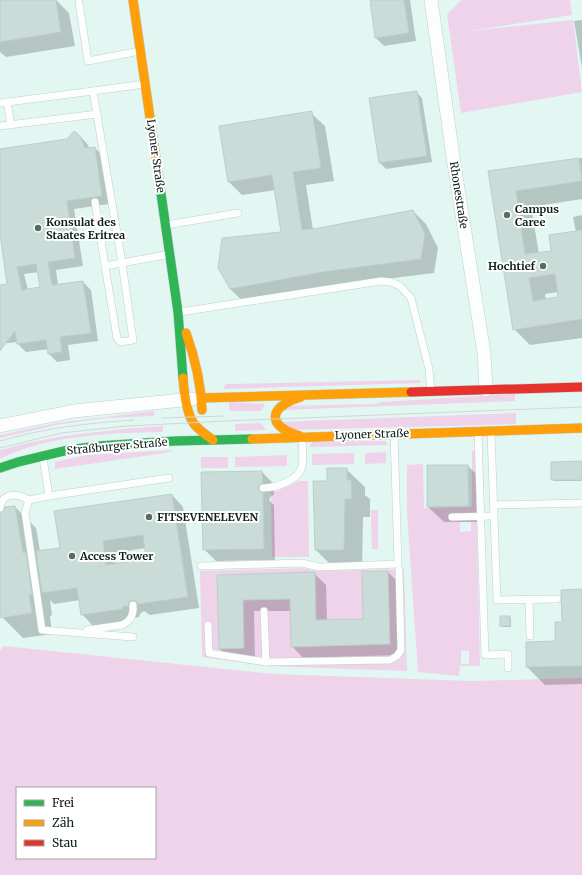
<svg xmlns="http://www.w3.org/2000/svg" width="582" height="875" font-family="Merriweather,serif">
<rect width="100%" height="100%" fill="#e3f7f2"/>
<g fill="#efd3ea" fill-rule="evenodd">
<path d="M462,0H570L572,15L463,32L573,20L582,92L461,113L447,14Z"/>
<path d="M420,380V383L223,389L226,384Z"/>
<path d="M515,394V401L283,410L291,406L374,404L383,402Z"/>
<path d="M229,402L265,404L261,411H229Z"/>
<path d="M154,411V416L105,418L56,425L0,438V435L56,423Z"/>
<path d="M516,413V424L291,430L281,422Z"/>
<path d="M261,423L266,430L235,431V424Z"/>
<path d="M163,426V432C112,433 46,435 0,459V450C53,435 108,430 163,426Z"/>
<path d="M385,441L388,445L309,447L312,442Z"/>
<path d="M171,450L172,451L165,453L55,469V462L87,455Z"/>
<path d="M472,451H475L480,666H460L459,676L418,672L407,513V465L423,464L424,508L472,507ZM460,522H471V531L460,532ZM461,651H469V664H461Z"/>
<path d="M386,452V463L365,464V453Z"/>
<path d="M354,453V464L312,465V454Z"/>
<path d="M287,455V466L235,467V457Z"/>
<rect x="201" y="457" width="27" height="11"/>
<path d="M299,481H308L309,557H272L271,492L277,491Z"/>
<path d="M371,510H378V549H372Z"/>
<path d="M302,568L316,571L404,569L407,671L266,666L202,657L200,571ZM388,571L389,644L291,647L290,599L243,600L244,648L219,649L217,575L314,572L316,620L363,619L362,572Z"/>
<path d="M4,646L274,674L471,681L582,678V875H0V650ZM17,788H155V858H17Z"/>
</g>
<g fill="#0003" fill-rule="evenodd">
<path d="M0,0H56L69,13L75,46L6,57L0,52Z"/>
<path d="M371,0H410L416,41L384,46L376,38Z"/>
<path d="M582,20V68L574,21Z"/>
<path d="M416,92L422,98L432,162L386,169L380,163Z"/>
<path d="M311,113L325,126L334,181L306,185L313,230L413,211L426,224L438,248L434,273L337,285L244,302L230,289L282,233L276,190L242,195L229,182Z"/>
<path d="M80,136L88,145L89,148H95L103,156L109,204L74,209L83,266L56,270L58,285L83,282L91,290L98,341L68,345L70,360L57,362L49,354V349L26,352L18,344L17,342L0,344V286L8,285L0,227V150L68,140ZM39,272L41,288L28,290L24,274Z"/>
<path d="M582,158V199L531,207L539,254L553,252L576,232L573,217L582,215V338L530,345L514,329L490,172ZM558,292L559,298L546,300L545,294Z"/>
<path d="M582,462V481H554L552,479Z"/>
<path d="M468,466L483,481L484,522H444L428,507Z"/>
<path d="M346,469L365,487V495L370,499V517H363L362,569L334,568L316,550L328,482Z"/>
<path d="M262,472L273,483L274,495L271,496L269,500L274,505L275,560L216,561L204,549Z"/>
<path d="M172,495L183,507L199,608L150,615L144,611L140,614L139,617L134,618V620L93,626L82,614L80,600L54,604L50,600L52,615L50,616L52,634L23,638L2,617L0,602V514L15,507L36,528L40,551L61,548ZM146,548L147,559L116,564L114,553Z"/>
<path d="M388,572L399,583L401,655L303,658L292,646L291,611H254L255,660H231L220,649L218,575L314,573L326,585L327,621L364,620Z"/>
<path d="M582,590V684L545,685L527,667V643L556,642L563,623Z"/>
<path d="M509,617L511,619V627H503L501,625Z"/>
</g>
<g fill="#cadcd7" stroke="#bcceca" fill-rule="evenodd">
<path d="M0,0H56L61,32L0,42Z"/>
<path d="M370,0H404L409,33L375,38Z"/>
<path d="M417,91L427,156L379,163L369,98Z"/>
<path d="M312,111L321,168L293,172L302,230L319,228L413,210L425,234L421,259L323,272L230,289L218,268L222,238L281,232L272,175L228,182L219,126Z"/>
<path d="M74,131L80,136L85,148L95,147L102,196L67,201L75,258L48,262L52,285L83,281L91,333L60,337L62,352L48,354L46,340L17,344L15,331L0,351V285L7,284L0,234V149L67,139ZM36,264L40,287L22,290L17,267Z"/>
<path d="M579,158L582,181L516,191L525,254L551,251L549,235L582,230V319L513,330L488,171ZM555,274L558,297L533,301L529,278Z"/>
<path d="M582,461V480H551V462Z"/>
<path d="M427,465H468L469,506L427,507Z"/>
<path d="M327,468H347V480H351L352,499H345L344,550H315L313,481H327Z"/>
<path d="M262,471L263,483L260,484L258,488L259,491L263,493L264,549L203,550L201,472Z"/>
<path d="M172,494L188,597L138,604L136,601L132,600L129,602L128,606H123V609L81,615L77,588L42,593L36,551L60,548L54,511ZM143,535L146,559L106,565L103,541Z"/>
<path d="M15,506L23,553L26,552L32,594L29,595L32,613L1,618L0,609V513L4,511L5,507Z"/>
<path d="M362,571H388L390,644L291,647L290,599L243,600L244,648L219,649L217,575L315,572L316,620L363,619Z"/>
<path d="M582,589V666L526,667V642L555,641V622H562L561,590Z"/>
<rect x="500" y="616" width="10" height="10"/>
</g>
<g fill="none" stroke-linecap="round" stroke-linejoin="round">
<defs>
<g id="lane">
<path d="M79,3L88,61L140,51"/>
<path d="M145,84L93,91L122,263L170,254"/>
<path d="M7,102L11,125"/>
<path d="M0,103L93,91"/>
<path d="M0,126L97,114"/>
<path d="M95,202L105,266L122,263L133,340L120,342L117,338L105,266"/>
<path d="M166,225L238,213"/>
<path d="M180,312L381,281L391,282L400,286L411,298L429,369L431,391"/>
<path d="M478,433L485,655L508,654V668"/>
<path d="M491,433L497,600L557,599"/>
<path d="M43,458L49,496L29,500L25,512L42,630L133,637"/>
<path d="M263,488C275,488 300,480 302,466C304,457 302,446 302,437"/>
<path d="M49,496L169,478"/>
<path d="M493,505L582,503"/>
<path d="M0,508C3,492 17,493 29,500"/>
<path d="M452,517L494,516"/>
<path d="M201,566L302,563L319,567L398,564L394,434"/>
<path d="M529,599L530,636"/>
<path d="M264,611L266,662"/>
<path d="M208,625L209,653L266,662L390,660L397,656L401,650L399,570"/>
<path d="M87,630L122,625C131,621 134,614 133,605"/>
</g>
<g id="street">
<path d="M431,0L454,164L484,353L486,390"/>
<path d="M0,426L74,411L192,399"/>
</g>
<g id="fast">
<path d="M158,173L178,312L183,378"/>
<path d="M0,468L18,462L68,450L98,446L175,441L252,439"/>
</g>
<g id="slow">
<path d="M133,0L158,173"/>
<path d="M186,333C195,358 201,383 202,410"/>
<path d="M183,378C184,391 186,413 194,424C199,430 206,435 213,440"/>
<path d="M202,398L411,392"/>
<path d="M300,436C266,426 268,407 301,397"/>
<path d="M252,439L582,428"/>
</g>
<path id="jam" d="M411,392L582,387"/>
</defs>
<use href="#lane" stroke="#bfd0cc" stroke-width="8"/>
<use href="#street" stroke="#bfd0cc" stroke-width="14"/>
<use href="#fast" stroke="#bfd0cc" stroke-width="10"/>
<use href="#slow" stroke="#bfd0cc" stroke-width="10"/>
<use href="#jam" stroke="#bfd0cc" stroke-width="10"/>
<use href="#lane" stroke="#fbfefd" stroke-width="7"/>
<use href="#street" stroke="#fbfefd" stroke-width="13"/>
<use href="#fast" stroke="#30b455" stroke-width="9"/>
<use href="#slow" stroke="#ff9f0a" stroke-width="9"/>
<use href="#jam" stroke="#e5322d" stroke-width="9"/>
<g stroke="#d1d7d6" stroke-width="1">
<path d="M162,418L224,416"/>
<path d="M0,441C44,428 89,423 134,420"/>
<path d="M0,448L61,433L127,426L225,421L582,407"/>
</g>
</g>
<g fill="#596b66" stroke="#fff" stroke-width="1.5">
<circle cx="507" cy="215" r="4"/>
<circle cx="38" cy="228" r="4"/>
<circle cx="543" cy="266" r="4"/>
<circle cx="149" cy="517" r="4"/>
<circle cx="72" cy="556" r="4"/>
</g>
<g text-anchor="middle" stroke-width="4" stroke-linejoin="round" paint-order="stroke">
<g font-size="11" fill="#0e1f1b" stroke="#fff">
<text transform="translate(156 156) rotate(82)" y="4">Lyoner Straße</text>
<text transform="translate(459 195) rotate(81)" y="4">Rhonestraße</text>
<text transform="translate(372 434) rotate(-2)" y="4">Lyoner Straße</text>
<text transform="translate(117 446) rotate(-5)" y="4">Straßburger Straße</text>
</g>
<g font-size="11" font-weight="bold" fill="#0e1f1b" stroke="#fff" text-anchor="start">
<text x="515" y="213">Campus<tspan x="515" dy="13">Caree</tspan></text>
<text x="46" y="226">Konsulat des<tspan x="46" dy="13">Staates Eritrea</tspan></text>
<text x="535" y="270" text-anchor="end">Hochtief</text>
<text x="157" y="521">FITSEVENELEVEN</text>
<text x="80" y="560">Access Tower</text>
</g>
</g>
<rect x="16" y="787" width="140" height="72" fill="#ffffff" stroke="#9fa5a4"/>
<rect x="24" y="800" width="20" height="6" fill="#30b455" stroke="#9fa5a4"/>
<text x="52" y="807" font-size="12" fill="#0e1f1b">Frei</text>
<rect x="24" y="820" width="20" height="6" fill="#ff9f0a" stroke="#9fa5a4"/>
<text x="52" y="827" font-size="12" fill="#0e1f1b">Zäh</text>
<rect x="24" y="840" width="20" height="6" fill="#e5322d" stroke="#9fa5a4"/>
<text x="52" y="847" font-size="12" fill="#0e1f1b">Stau</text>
</svg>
